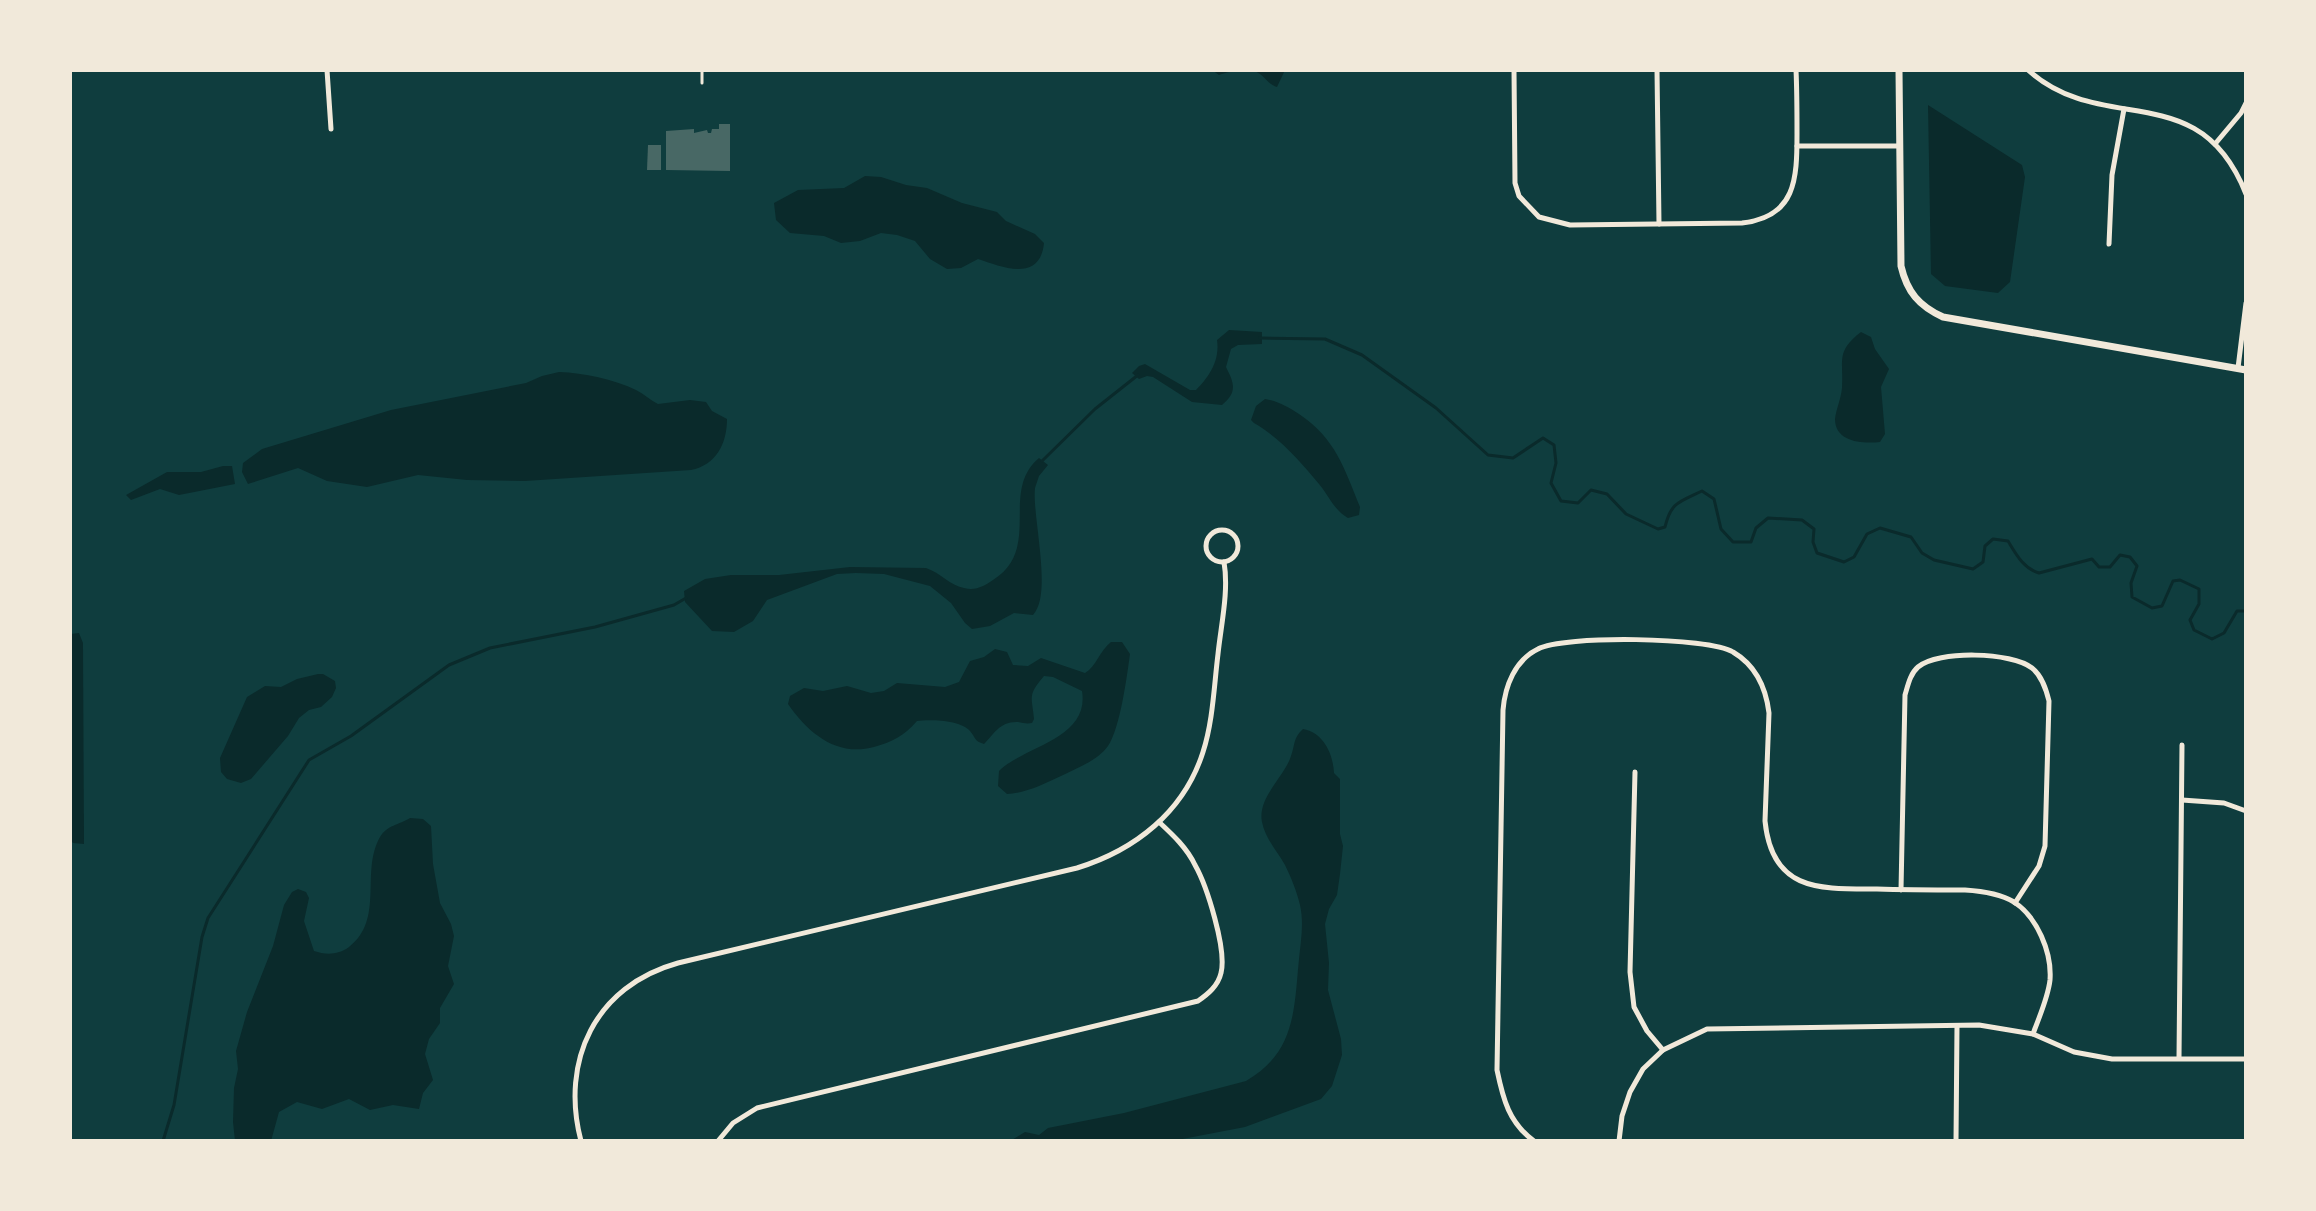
<svg xmlns="http://www.w3.org/2000/svg" width="2316" height="1211" font-family="Jost,sans-serif">
<rect width="100%" height="100%" fill="#0f3d3e"/>
<g fill="#0a2a2b">
<path d="M1212,70H1285L1277,87C1268,84 1267,79 1260,74C1249,66 1231,71 1219,75Z"/>
<path d="M1928,105L2022,165L2025,177L2010,282L1998,293L1945,286L1931,274Z"/>
<path d="M865,176L881,177L906,185L927,188L962,203L997,212L1006,221L1035,234L1044,243C1040,283 1002,267 978,259L961,268L947,269L930,259L915,241L897,235L881,233L860,241L841,243L824,236L790,233L776,220L774,203L798,190L844,188Z"/>
<path d="M1229,330L1262,332V344L1238,345L1231,349L1226,367C1234,383 1238,392 1222,405L1192,402L1153,377L1147,376L1139,379L1132,373L1139,366L1145,364L1190,390H1196C1210,376 1220,360 1217,340Z"/>
<path d="M1861,332L1871,337L1875,349L1889,369L1881,387L1885,434L1880,442C1862,444 1835,442 1835,419C1836,409 1841,399 1842,388C1844,360 1835,352 1861,332Z"/>
<path d="M559,372C584,373 613,379 636,390C644,394 650,400 658,404L690,400L706,402L712,411L727,419C727,444 716,465 691,470L525,481L467,480L418,475L367,487L327,481L298,468L251,483L248,484L242,472L243,463L262,449L391,410L526,383L542,376Z"/>
<path d="M1265,399C1278,401 1288,407 1299,414C1336,439 1344,468 1360,507L1359,515L1348,518C1334,510 1329,496 1319,484C1300,461 1280,438 1254,423L1251,420L1256,406Z"/>
<path d="M1039,458L1048,465L1039,476L1035,488C1032,517 1053,594 1033,615L1014,613L990,626L972,629L965,623L951,603L930,586L884,574L856,573L837,574L767,600L753,621L734,632L712,631L685,602L684,591L705,579L731,575H779L850,567L926,568C941,573 949,585 964,588C976,591 984,586 993,580C1043,548 999,492 1039,458Z"/>
<path d="M223,466H232L235,484L179,495L160,489L131,500L126,495L167,472H201Z"/>
<path d="M79,633L83,643L84,844L73,843L70,839V634Z"/>
<path d="M1111,642H1122L1130,654C1127,676 1120,729 1108,746C1097,761 1077,768 1061,776C1044,784 1026,793 1007,794L998,786L999,771C1024,746 1090,739 1082,691L1053,677L1044,676C1027,696 1032,696 1034,719L1032,723C1027,724 1023,723 1018,722C1000,721 994,734 984,744C974,741 976,738 970,731C961,720 930,719 917,721C904,736 892,742 874,747C837,757 809,734 788,704L790,696L804,688L823,691L847,686L871,693L884,691L897,683L945,687L959,682L970,661L984,657L995,649L1007,652L1013,665L1028,666L1041,658L1085,673C1096,667 1100,650 1111,642Z"/>
<path d="M318,674H323L335,681L336,688L332,697L321,707L309,710L299,718L288,736L251,779L241,783L227,779L221,772L220,758L247,697L265,686L281,687L297,679Z"/>
<path d="M1303,729C1324,733 1333,754 1334,773L1340,779V834L1343,846L1340,874L1337,895L1329,909L1325,924L1329,963L1328,990L1341,1039L1342,1055L1332,1086L1321,1099L1245,1127L1172,1141H1010L1025,1132L1039,1135L1048,1128L1124,1113L1246,1081C1296,1052 1294,1009 1299,959C1301,940 1304,923 1300,905C1297,892 1291,877 1285,865C1277,851 1265,838 1262,822C1257,798 1285,776 1291,756C1295,745 1293,738 1303,729Z"/>
<path d="M410,818L423,819L431,826L433,864L440,903L451,924L454,936L448,966L454,984L440,1008V1023L429,1039L425,1054L433,1080L423,1093L419,1109L393,1105L370,1110L349,1099L322,1109L297,1102L279,1112L271,1141H235L233,1122L234,1088L238,1069L236,1051L247,1012L273,946L284,905L292,892L298,889L306,892L309,898L304,921L314,951C326,955 338,955 349,947C385,919 360,872 380,837C387,825 399,825 410,818Z"/>
</g>
<g fill="none" stroke-linecap="round" stroke-linejoin="round">
<g stroke="#0a2a2b" stroke-width="3">
<path d="M1260,338L1325,339L1362,355L1436,408L1488,455L1513,458L1543,438L1554,445L1556,463L1551,483L1561,501L1578,503L1591,490L1607,494L1626,514L1658,529L1665,527C1671,502 1679,502 1702,491L1714,499L1721,529L1733,542H1751L1756,528L1768,518L1802,520L1814,529L1813,542L1817,553L1844,562L1854,557L1867,534L1880,528L1911,537L1922,553L1934,560L1973,569L1983,562L1985,546L1993,539L2008,541C2016,554 2023,568 2039,573L2092,559L2099,567H2110L2120,555L2130,557L2137,566L2131,583L2132,597L2152,608L2162,606L2173,581L2180,580L2199,589V604L2190,620L2194,630L2212,639L2224,633L2237,611H2246"/>
<path d="M1042,461L1095,409L1138,375"/>
<path d="M163,1141L174,1105L202,937L208,918L309,760L351,736L449,665L490,648L595,627L674,605L686,598"/>
</g>
</g>
<g fill="#486865">
<path d="M719,124H730V171L666,170V131L694,129V133L707,130L708,133H711L712,129H719Z"/>
<path d="M648,145H661V170H647Z"/>
</g>
<g fill="none" stroke-linecap="round" stroke-linejoin="round">
<path stroke="#f1e9da" stroke-width="3" d="M702,70V83"/>
<g stroke="#f1e9da" stroke-width="5">
<path d="M327,70L331,129"/>
<path d="M1514,70L1515,183L1519,196L1539,217L1570,225L1742,223C1796,217 1797,179 1797,134C1797,112 1797,91 1796,70"/>
<path d="M1657,70L1659,224"/>
<path d="M2028,70C2104,138 2199,75 2246,194"/>
<path d="M2215,144L2241,113L2246,103"/>
<path d="M1797,146H1900"/>
<path d="M2109,244L2112,175L2124,109"/>
<path d="M2238,368L2246,303"/>
<circle cx="1222" cy="546" r="16"/>
<path d="M1635,772L1630,972L1634,1007L1647,1031L1663,1050"/>
<path d="M2182,800L2224,803L2246,811"/>
<path d="M1901,890L1905,695C1908,685 1910,674 1918,667C1938,650 2012,652 2032,668C2042,676 2046,689 2049,701L2045,846L2039,866L2015,903"/>
<path d="M2179,1058L2182,745"/>
<path d="M581,1141C560,1061 595,986 678,963L1077,868C1135,850 1184,812 1203,752C1213,721 1214,686 1218,654C1221,625 1229,591 1224,562"/>
<path d="M718,1141L733,1123L757,1108L1198,1001C1208,994 1218,986 1221,973C1227,950 1207,886 1195,865C1187,848 1173,835 1159,822"/>
<path d="M1534,1141C1509,1123 1503,1099 1497,1070L1503,710C1505,686 1515,660 1538,649C1563,635 1709,637 1733,652C1755,665 1766,688 1769,713L1765,821C1772,892 1820,889 1877,889C1906,890 1936,890 1965,890C1981,891 1999,893 2014,902C2037,917 2052,952 2050,980C2048,998 2039,1017 2033,1034"/>
<path d="M1619,1141L1622,1116L1630,1092L1643,1069L1663,1050L1707,1029L1979,1025L2033,1034L2074,1052L2112,1059H2246"/>
<path d="M1956,1141L1957,1026"/>
</g>
<path stroke="#f1e9da" stroke-width="7" d="M1899,70L1901,266C1907,292 1919,306 1943,317L2246,370"/>
</g>
<rect width="2316" height="1211" fill="none" stroke="#f1e9da" stroke-width="144"/>
</svg>
